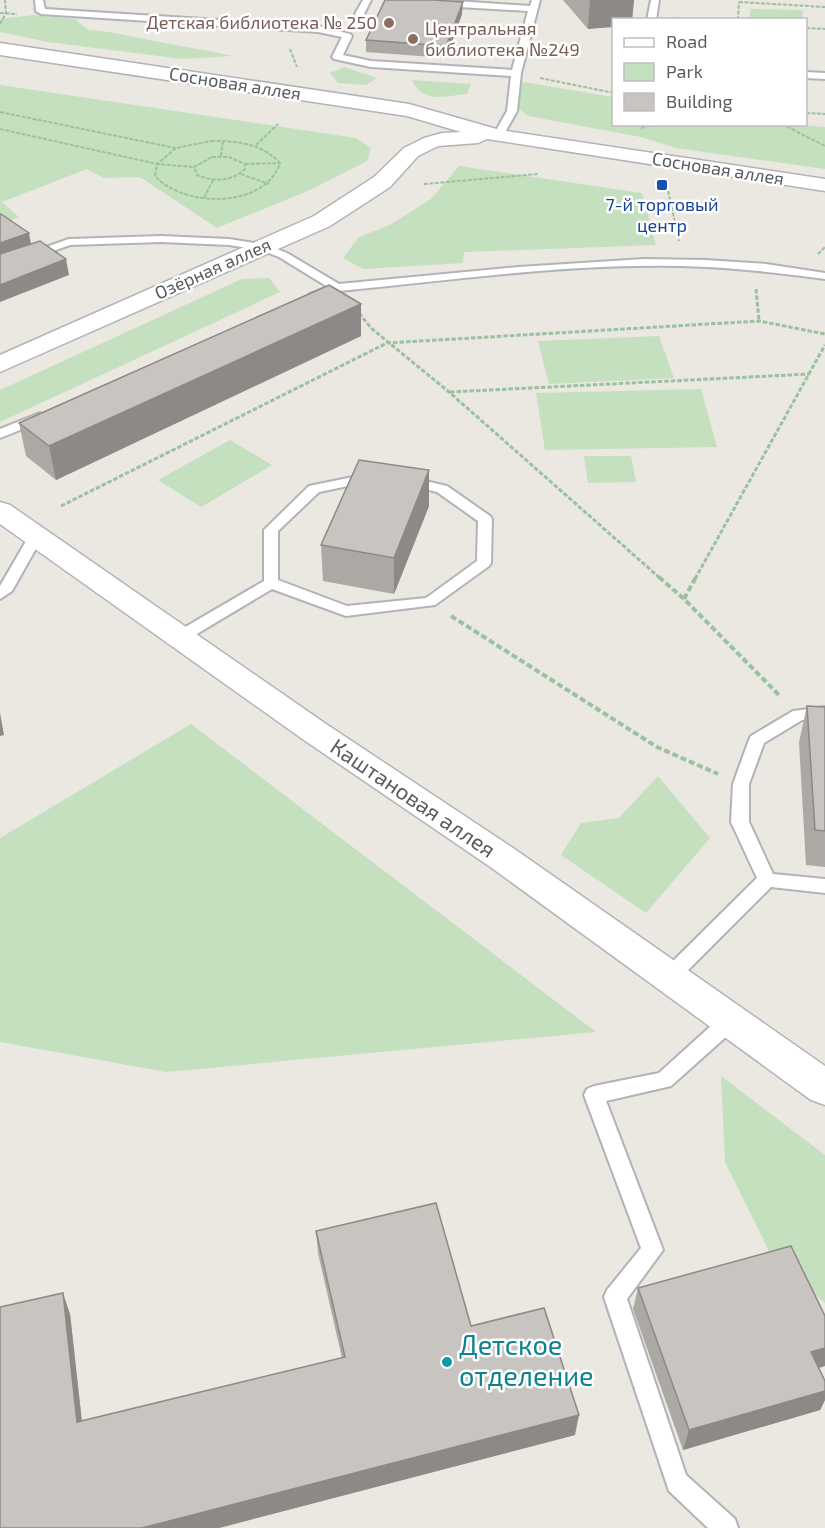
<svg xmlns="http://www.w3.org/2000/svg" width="825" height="1528" font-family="'Exo 2',sans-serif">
<rect width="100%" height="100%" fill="#ebe7e1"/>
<g fill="#c4e0bf">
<path d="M751,9L803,10L802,19H749Z"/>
<path d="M34,15L75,19L88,30C109,31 124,35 144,39C173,45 203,49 232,56L183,59L48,42L0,32V19Z"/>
<path d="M344,67L377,78L366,85L338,83L330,73Z"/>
<path d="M412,80L471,84L467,94C444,96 423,104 412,80Z"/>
<path d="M523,82L613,97L614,124H794L825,127V169L676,148L641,137L528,116L517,107Z"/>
<path d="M0,85L356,138L371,148L367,161L310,190L217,228L140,177L104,178L87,169L2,202L19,217L0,224Z"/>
<path d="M459,166L642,193L656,245L464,252L463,263L363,269L343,258L359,237L390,225L431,199Z"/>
<path d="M269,278L280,292L0,422V390L242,279Z"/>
<path d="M659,336L674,378L549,384L538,341Z"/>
<path d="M701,389L717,447L545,450L536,393Z"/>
<path d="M230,440L272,465L201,507L158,480Z"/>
<path d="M584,456H631L636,482L588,483Z"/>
<path d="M191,724L596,1032L166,1072L0,1042V838Z"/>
<path d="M658,776L710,838L646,913L561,855L581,823L619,818Z"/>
<path d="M721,1076L825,1155V1303L773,1259L725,1162Z"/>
</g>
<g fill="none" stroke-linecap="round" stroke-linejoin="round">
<defs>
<g id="lane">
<path d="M35,0H43L45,9L318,26L350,34L352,36L343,55L371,61L512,70L528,11L442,6L438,3L442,0L530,6L532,0H540L521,73L517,111L503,136L498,139L493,136L507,111L511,76L371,67L334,59L332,57L342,37L318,32L41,14L36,11Z"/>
<path d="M363,0H371L363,16H357L355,14Z"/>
<path d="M651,0H659L656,20H647Z"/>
<path d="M806,72L825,73V79L806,78Z"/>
<path d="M161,236L229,239L267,245L287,253L339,284L519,267L644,259L705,260L766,264L825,273V279C786,274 747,269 707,267C585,261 461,279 339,291L314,301L308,297L310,294L328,287L279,257L261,250L229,245L161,242L70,245L0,270V263L69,239Z"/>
<path d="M40,413L47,417L45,420L0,438V429Z"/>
<path d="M382,471L447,486L490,516L492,519L491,563L489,566L435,605L346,616L272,589L185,641H175L172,637L175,633L264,581V530L309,486ZM382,479L437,492L478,521L477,561L426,598L347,606L278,580V531L319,492Z"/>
<path d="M36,532L43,536L12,591L0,599V586L29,536Z"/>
<path d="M825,707V719L802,720L764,743L749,784V822L773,874L825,879V893L771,887L676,982L669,985L662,982L660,977L662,972L757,878L731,822L733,784L749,740L751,736L793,711Z"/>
<path d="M730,1013L737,1015L740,1021L737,1027L671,1086L606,1101L663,1250L627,1299L686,1475L735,1519L738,1528H708L669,1491L604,1297L607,1290L641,1248L584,1095L587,1089L594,1086L659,1073L723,1015Z"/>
</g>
<path id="street" d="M0,502L10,505L326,724L513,848L825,1066V1105L811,1100L489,866L304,740L0,524Z"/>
<path id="secondary" d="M0,43L409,104L500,130L825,179V191L487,139L478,143L438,146L418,156L390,187L330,226L0,372V355L314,216L374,177L404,148L424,138L442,133L461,132L407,116L0,55Z"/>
</defs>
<use href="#lane" stroke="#b1b4b7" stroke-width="4"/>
<use href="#street" stroke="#b1b4b7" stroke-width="3"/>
<use href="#secondary" stroke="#b0b4b7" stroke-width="3"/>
<g stroke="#9bc29f" stroke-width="2" stroke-dasharray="4 1.5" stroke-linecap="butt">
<path d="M739,2L825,7"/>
<path d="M0,13L17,14"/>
<path d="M673,18L692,20"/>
<path d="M738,20L739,2"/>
<path d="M0,24L6,13L5,0"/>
<path d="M806,28L825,29"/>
<path d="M290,49L297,67"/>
<path d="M540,78L614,93"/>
<path d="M0,112L175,148"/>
<path d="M806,113L825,114"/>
<path d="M782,124L825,146"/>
<path d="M641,128L656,124"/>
<path d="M0,129L157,164L194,167"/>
<path d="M211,141C238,141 261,143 280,163C265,209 184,208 155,176L157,164L176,148Z"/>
<path d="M256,145L278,124"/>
<path d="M221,156L223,141"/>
<path d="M212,157H229L245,164V169C231,182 214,182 197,175L194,167Z"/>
<path d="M245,164L280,163"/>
<path d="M241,174L269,184"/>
<path d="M424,184L538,174"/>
<path d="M668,191L679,241"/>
<path d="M204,198L213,180"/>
<path d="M818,254L825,247"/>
</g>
<g stroke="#9bc29f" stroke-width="3" stroke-dasharray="4.5 2" stroke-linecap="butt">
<path d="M756,289L759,321"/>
<path d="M359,313L371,328L449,392L661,579"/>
<path d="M450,392L810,374"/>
<path d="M61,506L387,343L759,321L825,334"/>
<path d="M695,579L825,345"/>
</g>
<g stroke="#9bc29f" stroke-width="4" stroke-dasharray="6 3" stroke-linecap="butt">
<path d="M659,577L684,599L781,697"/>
<path d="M684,599L696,577"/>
<path d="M451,616L657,747L718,774"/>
</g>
<use href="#lane" fill="#fff" fill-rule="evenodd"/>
<use href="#street" fill="#fff" fill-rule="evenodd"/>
<use href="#secondary" fill="#fff" fill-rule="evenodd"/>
</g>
<g fill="#aca9a5">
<path d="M563,0H634L632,20L588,29Z"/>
<path d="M462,14L446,58L366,52V40Z"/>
<path d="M361,304V336L56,480L26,456L19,423Z"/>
<path d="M429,506L394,594L323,581L321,545Z"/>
<path d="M807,706L825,707V867L806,865L799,742Z"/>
<path d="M316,1231L471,1326L575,1435L219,1528H0L70,1314L82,1421L342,1358L318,1253Z"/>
<path d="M638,1288L819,1368L825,1381V1400L820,1410L683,1450L633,1309Z"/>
</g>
<g fill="#8c8986">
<path d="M590,0H634L632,20H614V27L588,29Z"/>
<path d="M463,2L462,14L446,58V46Z"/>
<path d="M29,233L32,250L0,261V243Z"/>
<path d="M66,259L69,275L0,302V285Z"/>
<path d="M361,304V336L56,480L49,446Z"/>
<path d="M429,470V506L394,594V558Z"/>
<path d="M0,713L4,735L0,736Z"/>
<path d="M63,1293L70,1314L84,1442L77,1422Z"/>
<path d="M825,1348V1366L803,1373L811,1352Z"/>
<path d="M825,1391V1400L820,1410L683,1450L689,1430Z"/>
<path d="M579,1415L575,1435L219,1528H142Z"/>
</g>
<g fill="#c8c4c0" stroke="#8c8986" stroke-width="1.5">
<path d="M385,0H434L463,2L446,46L366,40Z"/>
<path d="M1,214L29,233L0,243V215Z"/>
<path d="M40,241L66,259L0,285V254Z"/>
<path d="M329,285L361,304L49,446L19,423Z"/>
<path d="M359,460L429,470L394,558L321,545Z"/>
<path d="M807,706L825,707V831L815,830Z"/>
<path d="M436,1203L471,1326L544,1308L579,1415L142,1528H0V1307L63,1293L77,1422L345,1357L316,1231Z"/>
<path d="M791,1246L825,1316V1348L811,1352L825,1381V1391L689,1430L638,1288Z"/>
</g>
<g fill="#8d6e63" stroke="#fff" stroke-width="2">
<circle cx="389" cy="23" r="6"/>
<circle cx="413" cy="39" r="6"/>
</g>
<rect fill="#1a4fb4" stroke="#fff" stroke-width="2" x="656" y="179" width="12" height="12" rx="3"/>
<circle fill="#0f9aa8" stroke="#fff" stroke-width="2" cx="447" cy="1362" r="6"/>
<g text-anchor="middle" stroke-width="5" stroke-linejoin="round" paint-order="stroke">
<g font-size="18" fill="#785e54" stroke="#fff" text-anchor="end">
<text x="377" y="29">Детская библиотека № 250</text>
<text x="425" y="35" text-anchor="start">Центральная<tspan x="425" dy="21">библиотека №249</tspan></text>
</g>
<g font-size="18" fill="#595d60" stroke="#fff">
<text transform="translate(235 84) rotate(9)" y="6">Сосновая аллея</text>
<text transform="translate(718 169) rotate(9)" y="6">Сосновая аллея</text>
<text transform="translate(213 269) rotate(-24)" y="6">Озёрная аллея</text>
</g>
<g font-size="18" fill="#164399" stroke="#fff">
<text x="662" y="211">7-й торговый<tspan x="662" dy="21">центр</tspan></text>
</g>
<g font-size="22" fill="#595d60" stroke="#fff">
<text transform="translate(413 798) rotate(34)" y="8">Каштановая аллея</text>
</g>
<g font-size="27" fill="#0d838f" stroke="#fff" text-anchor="start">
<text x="459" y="1355">Детское<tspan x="459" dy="31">отделение</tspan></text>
</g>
</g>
<rect x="612" y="18" width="195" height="108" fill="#ffffff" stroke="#bdbebf" stroke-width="1.5"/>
<rect x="624" y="38" width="30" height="9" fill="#ffffff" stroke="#bdbebf" stroke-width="1.5"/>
<text x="666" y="48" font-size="18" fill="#595d60">Road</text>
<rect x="624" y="63" width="30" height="18" fill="#c4e0bf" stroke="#bdbebf" stroke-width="1.5"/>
<text x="666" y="78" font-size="18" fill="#595d60">Park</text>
<rect x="624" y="93" width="30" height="18" fill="#c8c4c0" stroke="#bdbebf" stroke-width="1.5"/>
<text x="666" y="108" font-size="18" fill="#595d60">Building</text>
</svg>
